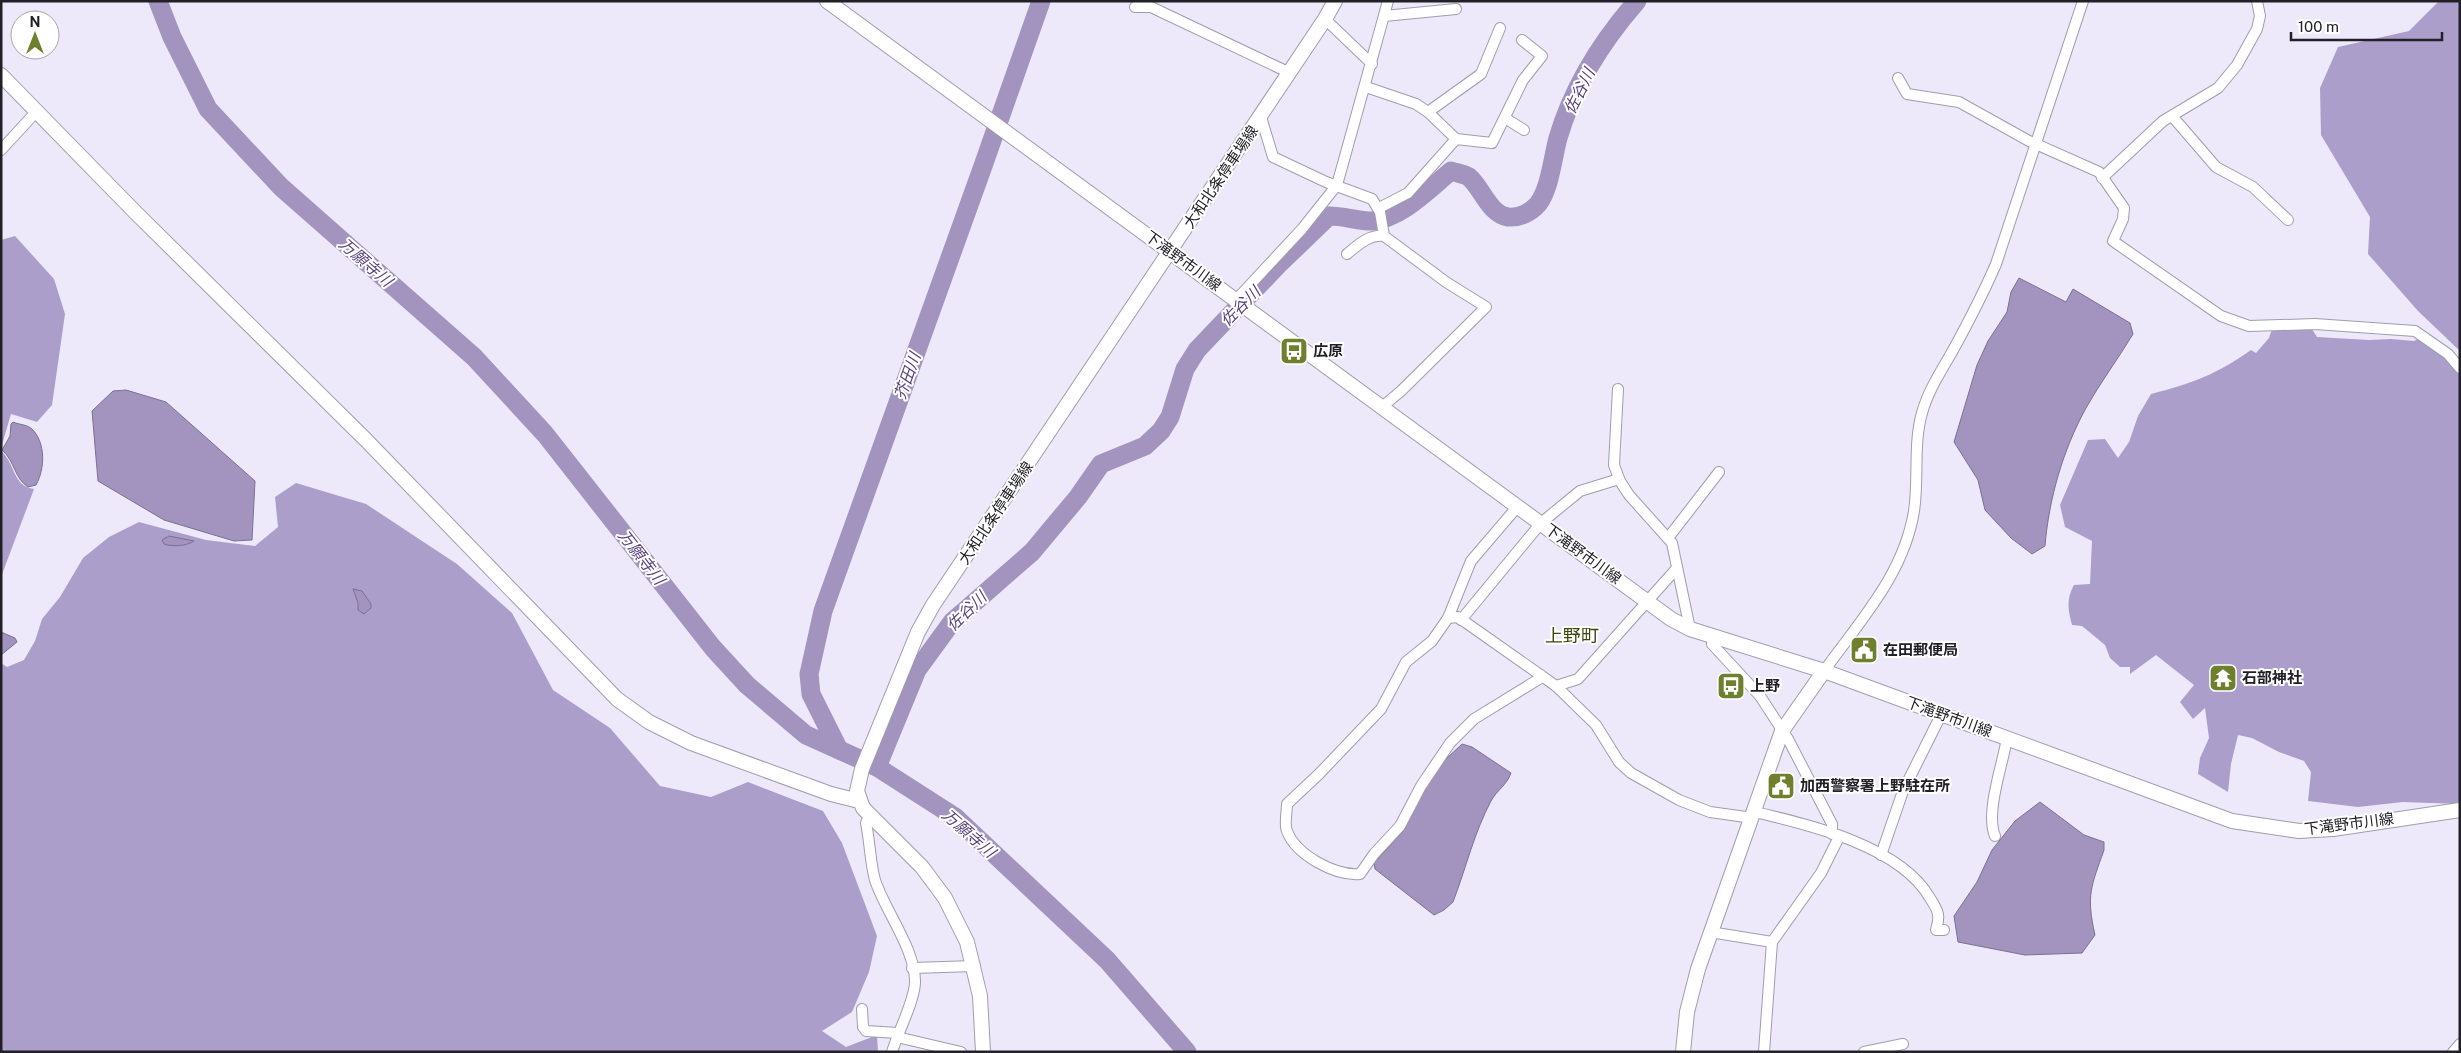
<svg xmlns="http://www.w3.org/2000/svg" width="2461" height="1053" font-family="'Public Sans','Noto Sans JP',sans-serif">
<rect width="100%" height="100%" fill="#eee9fa"/>
<g fill="#ac9eca">
<path d="M2439,1H2460V351L2418,311L2368,254L2370,217L2321,135L2320,88L2338,47L2409,31Z"/>
<path d="M15,236L54,279L65,314L52,405L37,422L11,414L1,448V240Z"/>
<path d="M2310,326L2317,337L2369,340L2391,339L2414,341L2420,338L2450,361L2460,372V804L2403,802L2358,807L2308,801L2311,772L2304,761L2279,752L2252,738L2238,735L2231,764L2228,792L2198,774L2200,758L2209,738L2205,708L2193,719L2180,702L2194,685L2156,655L2130,674V667H2120L2110,658L2105,645L2082,626L2072,625C2068,610 2066,599 2074,585L2090,584L2092,541L2065,527L2060,505L2088,440L2105,439L2118,458L2129,442L2138,416L2151,394C2190,384 2218,374 2251,350L2256,353L2269,338L2272,329Z"/>
<path d="M1,451C16,464 12,486 34,489L1,577Z"/>
<path d="M296,483L366,504L457,564L512,613L553,690L610,728L660,786L711,797L748,782L823,811L842,843L877,936L869,972L852,1012L822,1031L846,1047L877,1035L878,1052H1V663L7,667L24,660L35,641L42,619L60,597L83,558L109,537L139,522L206,540L255,546L278,527L275,497Z"/>
</g>
<g fill="#a293bf" stroke="#7c7091">
<path d="M2019,278L2066,302L2073,289L2130,323L2133,334C2118,359 2100,383 2086,408C2063,450 2049,498 2045,546L2032,554L2011,538L1985,510L1978,480L1954,442L1977,365L1988,341L2007,312L2011,292Z"/>
<path d="M126,390L166,402L255,481L252,540L234,541L164,520L98,481L92,411L113,391Z"/>
<path d="M13,422C20,425 26,424 32,429C46,443 45,469 36,485L28,487C14,478 15,461 2,450L10,436L11,424Z"/>
<path d="M169,536L194,541C187,546 172,547 164,544L162,540Z"/>
<path d="M353,589L362,591L371,604V608L364,614L358,610V603Z"/>
<path d="M1,632L15,638L17,642L1,655Z"/>
<path d="M1462,744L1472,747L1511,773C1507,785 1497,790 1491,801C1474,833 1466,868 1453,902L1444,910L1434,915L1375,869L1374,863L1404,830L1423,791L1445,760Z"/>
<path d="M2040,802L2084,835L2104,842V850C2091,887 2086,895 2095,935L2082,953L2025,955L1958,942L1954,916L1977,882L1992,850L2015,821Z"/>
</g>
<g fill="none" stroke-linecap="round" stroke-linejoin="round">
<g stroke="#a293bf" stroke-width="19">
<path d="M158,1L172,37L208,109L281,187L474,357L545,434L713,648L747,685L806,735L877,767L955,817L1107,960L1187,1052"/>
<path d="M839,750L811,694L809,674L823,611L983,166L1041,1"/>
<path d="M877,767L917,670L952,622L1032,552L1078,497L1101,464L1145,446L1161,431L1170,417L1185,369L1197,350L1279,264L1329,216C1344,216 1358,221 1372,221C1402,218 1429,189 1451,171C1457,173 1464,174 1469,177C1482,188 1489,214 1508,217C1520,218 1531,212 1538,204C1550,189 1553,156 1558,138C1573,87 1602,41 1637,1"/>
</g>
<defs>
<g id="street">
<path d="M1135,7H1151L1290,73"/>
<path d="M1384,16L1456,9"/>
<path d="M1325,19L1372,64"/>
<path d="M1898,78L1907,94L1959,102L2029,141L2099,172L2124,208L2123,219L2113,241L2221,316L2249,326L2315,324L2415,331L2448,354L2460,368"/>
<path d="M1366,87L1416,104L1428,112L1456,139"/>
<path d="M1428,112L1481,74L1500,28"/>
<path d="M2172,116L2216,167L2253,187L2288,220"/>
<path d="M1261,117L1273,157L1326,182L1372,199L1380,212L1384,236"/>
<path d="M1505,118L1524,130"/>
<path d="M1,150L36,112"/>
<path d="M2102,178L2163,121L2218,88L2237,65L2257,29L2260,16L2257,1"/>
<path d="M1379,208L1408,193L1456,139L1492,143L1523,80L1542,56L1522,40"/>
<path d="M1347,254C1358,245 1369,234 1384,236L1446,282L1486,307L1401,391L1382,407"/>
<path d="M1236,300L1302,229L1337,185L1388,1"/>
<path d="M1618,389L1614,465L1620,481L1629,495L1672,543L1690,629"/>
<path d="M1518,506L1471,561L1448,618L1432,641L1406,662L1381,709L1319,774L1287,804C1287,812 1284,824 1287,831C1296,855 1335,876 1360,874L1374,854L1400,826L1421,786L1450,743L1474,719L1539,679L1541,675"/>
<path d="M1668,538L1719,472"/>
<path d="M1448,618L1458,617L1556,686L1596,725L1619,762L1631,773L1679,800L1710,812L1753,818"/>
<path d="M1461,620L1541,523L1580,491L1619,479"/>
<path d="M1715,638L1712,644L1760,696L1788,739L1832,824V834"/>
<path d="M1824,671C1860,621 1904,574 1914,511C1919,479 1913,444 1922,413C1928,391 1941,371 1952,352C1968,323 1983,294 1996,264L2083,1"/>
<path d="M1556,686L1578,679L1677,568"/>
<path d="M1755,812C1810,825 1900,846 1930,898C1933,903 1938,910 1938,915C1939,920 1937,926 1936,930H1944"/>
<path d="M869,816L866,823C870,842 870,862 875,880C885,911 916,950 915,983C914,1002 898,1032 892,1052"/>
<path d="M1995,836C1985,812 2003,764 2007,738"/>
<path d="M1881,855L1903,791L1942,713"/>
<path d="M1710,932L1772,942"/>
<path d="M912,968L975,966"/>
<path d="M862,1009L863,1027L866,1031L898,1033"/>
<path d="M897,1037L961,1052"/>
<path d="M1764,1052L1772,942L1821,873L1839,837"/>
<path d="M1864,1052L1903,1044"/>
<path d="M2453,1052L2460,1044"/>
</g>
<g id="secondary">
<path d="M827,1L1671,619L1690,629L1824,671L2232,821L2299,831L2333,829L2460,810"/>
<path d="M1,75L136,213L365,439L617,699L649,722L691,743L831,794L859,801"/>
<path d="M983,1052L980,996L967,942L945,898L922,867L863,808L857,791L862,769L918,632L933,605L1325,19L1335,1"/>
<path d="M1683,1052L1687,1012L1698,969L1782,731L1824,671"/>
</g>
</defs>
<use href="#street" stroke="#a19cac" stroke-width="12"/>
<use href="#secondary" stroke="#a19cac" stroke-width="16"/>
<use href="#street" stroke="#fff" stroke-width="10"/>
<use href="#secondary" stroke="#fff" stroke-width="14"/>
</g>
<defs>
<symbol id="bus-square" viewBox="-11 -11 22 22"><rect x="-9" y="-9" width="18" height="18" rx="4" fill="#6e7f2e" stroke="#fff"/><path d="M-5-6H5V4H4V6H2V4H-2V6H-4V4H-5ZM-3.5-4V0h7V-4ZM-3.5 1.2v1.5H-2V1.2ZM2 1.2v1.5H3.5V1.2Z" fill="#fff"/></symbol>
<symbol id="civic-square" viewBox="-11 -11 22 22"><rect x="-9" y="-9" width="18" height="18" rx="4" fill="#6e7f2e" stroke="#fff"/><path d="M-.6-6.5H3V-4.5H.6V-3L4-1V1h2V6H-6V1h2V-1L-.6-3ZM-1.2 2.5V6h2.4V2.5Z" fill="#fff"/></symbol>
<symbol id="temple-square" viewBox="-11 -11 22 22"><rect x="-9" y="-9" width="18" height="18" rx="4" fill="#6e7f2e" stroke="#fff"/><path d="M0-6L5-2H3V0L6.5 2.5H4V6H1.5V3h-3V6H-4V2.5H-6.5L-3 0V-2H-5Z" fill="#fff"/></symbol>
</defs>
<g fill-rule="evenodd">
<use href="#bus-square" x="1278" y="335" width="32" height="32"/>
<use href="#civic-square" x="1848" y="634" width="32" height="32"/>
<use href="#temple-square" x="2207" y="662" width="32" height="32"/>
<use href="#bus-square" x="1715" y="670" width="32" height="32"/>
<use href="#civic-square" x="1765" y="770" width="32" height="32"/>
</g>
<g text-anchor="middle" stroke-width="4" stroke-linejoin="round" paint-order="stroke">
<g font-size="15" fill="#222027" stroke="#fff">
<text transform="translate(1221 177) rotate(-56)" y="5">大和北条停車場線</text>
<text transform="translate(1183 261) rotate(36)" y="5">下滝野市川線</text>
<text transform="translate(996 513) rotate(-56)" y="5">大和北条停車場線</text>
<text transform="translate(1583 554) rotate(36)" y="5">下滝野市川線</text>
<text transform="translate(1949 717) rotate(20)" y="5">下滝野市川線</text>
<text transform="translate(2349 824) rotate(-7)" y="5">下滝野市川線</text>
</g>
<g font-size="15" font-weight="bold" fill="#222027" stroke="#fff" text-anchor="start">
<text x="1313" y="356">広原</text>
<text x="1883" y="655">在田郵便局</text>
<text x="2242" y="683">石部神社</text>
<text x="1750" y="691">上野</text>
<text x="1800" y="791">加西警察署上野駐在所</text>
</g>
<g font-size="16" font-style="italic" fill="#59437d" stroke="#fff">
<text transform="translate(1579 91) rotate(-64)" y="6">佐谷川</text>
<text transform="translate(366 262) rotate(41)" y="6">万願寺川</text>
<text transform="translate(1240 306) rotate(-45)" y="6">佐谷川</text>
<text transform="translate(907 376) rotate(-70)" y="6">芥田川</text>
<text transform="translate(642 557) rotate(52)" y="6">万願寺川</text>
<text transform="translate(966 611) rotate(-44)" y="6">佐谷川</text>
<text transform="translate(969 833) rotate(41)" y="6">万願寺川</text>
</g>
<g font-size="18" fill="#3b460c" stroke="#fff">
<text x="1572" y="642">上野町</text>
</g>
</g>
<rect width="2461" height="1053" fill="none" stroke="#222027" stroke-width="5"/>
<g transform="translate(35 35)"><circle r="24" fill="#ffffff" stroke="#a7a6a9"/>
<path d="M0-4L9 19L0 12L-9 19Z" fill="#6e7f2e"/>
<text y="-8" font-size="14" font-weight="bold" text-anchor="middle" fill="#222027">N</text>
</g>
<path d="M2291 32v8h151v-8" fill="none" stroke="#222027" stroke-width="2.5"/>
<text x="2298" y="32" font-size="15" fill="#222027" stroke="#ffffff" stroke-width="4" paint-order="stroke">100 m</text>
</svg>
